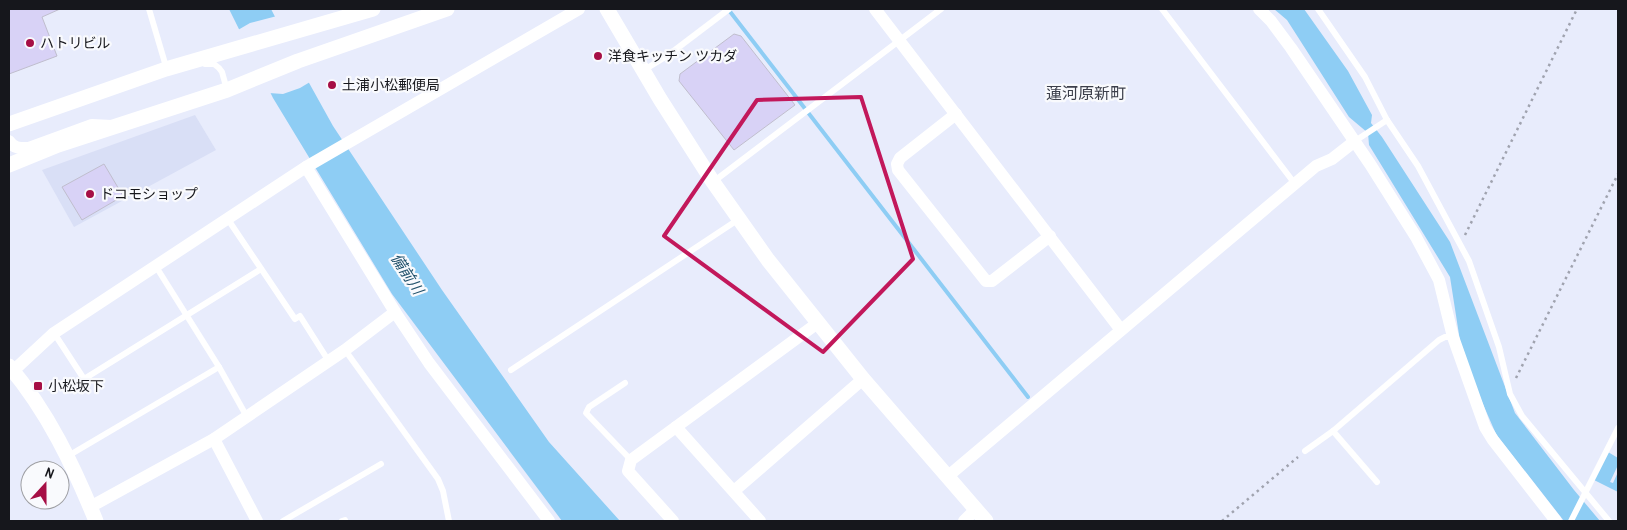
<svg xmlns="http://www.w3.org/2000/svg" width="1627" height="530" font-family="'Archivo Narrow','Noto Sans JP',sans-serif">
<rect width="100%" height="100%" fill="#e8ecfc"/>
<path fill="#d9dff6" d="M195,115L216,150L74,227L42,170Z"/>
<g fill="#8ecdf4">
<path d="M229,9H271L308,81L333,126L442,290L549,442L620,521H562L392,294L273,98Z"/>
<path d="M1274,9H1304L1348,71L1372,115L1371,123L1382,137L1450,242L1515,413L1574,490L1600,521H1564L1496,434L1479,395L1460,341L1450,277L1369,145L1368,133L1349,117L1287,20Z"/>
<path d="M1608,452L1618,458V465L1610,482L1613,483L1618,472V492L1594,480Z"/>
</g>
<path fill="#e8ecfc" d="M277,16L310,82L300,88L283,94L269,93L238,30L250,23Z"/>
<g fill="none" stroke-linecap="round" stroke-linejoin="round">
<path stroke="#8ecdf4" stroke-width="4" d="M728,9L1028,397"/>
</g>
<g fill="#d8d2f6" stroke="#c0becd">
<path d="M9,9H60L42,17L57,56L9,74Z"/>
<path d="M734,34L741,36L795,105L734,150L679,81L680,74Z"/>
<path d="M104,164L123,196L82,220L62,187Z"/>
</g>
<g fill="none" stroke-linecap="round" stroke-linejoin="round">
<g stroke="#a0a3af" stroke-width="2.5" stroke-dasharray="2.5 4" stroke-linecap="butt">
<path d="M1465,235L1577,9"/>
<path d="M1516,378L1618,174"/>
<path d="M1222,521L1298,457"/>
</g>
<g stroke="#fff" stroke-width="6">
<path d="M149,9L167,70"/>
<path d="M1162,9L1295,184"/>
<path d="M1318,9L1365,77L1387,120L1418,166L1469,261L1499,347L1510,394L1522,416L1609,521"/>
<path d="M205,64H214L219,68L222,72L227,90"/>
<path d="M644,70L667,56L729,9"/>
<path d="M1355,141L1387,120"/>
<path d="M713,182L941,9"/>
<path d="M227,218L295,319L300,316L328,360"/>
<path d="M155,265L219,367L247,417"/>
<path d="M54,333L84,379L261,269"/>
<path d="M345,350L438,479L443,491L449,521"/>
<path d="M511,370L739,219"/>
<path d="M625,383L589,407L586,413L631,460"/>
<path d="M1333,431L1377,482"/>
<path d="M1305,451L1333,431L1439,340L1445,337H1453"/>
<path d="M68,456L219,367"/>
<path d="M283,521L381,464"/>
<path d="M342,521L345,520"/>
<path d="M1571,521L1618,428"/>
</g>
<g stroke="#fff" stroke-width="12">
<path d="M875,9L1121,330"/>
<path d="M1259,9L1271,21L1291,48L1370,164L1416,237L1439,280L1453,337L1485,427L1493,440L1556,521"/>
<path d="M956,114L900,158L897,164L898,170L986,281H992L1050,236"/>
<path d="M9,141C14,149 21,148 29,148L92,125L112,126"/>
<path d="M306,167L395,312L429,363L549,521"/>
<path d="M13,371L54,333L306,167L579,9"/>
<path d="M676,427L760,521"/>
<path d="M214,439L257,521"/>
<path d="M947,477L1316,166L1332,159L1355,141"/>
<path d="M734,491L863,379"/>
<path d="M90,507L214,439L345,350L395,312"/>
<path d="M673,521L628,471L631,460L819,322"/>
<path d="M964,521L975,510"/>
</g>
<g stroke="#fff" stroke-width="15">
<path d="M607,9L660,99L713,182L768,260L863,379L986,521"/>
<path d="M9,124L166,69L373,9"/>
<path d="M9,165L58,145L227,90L298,61L447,9"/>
<path d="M9,366C48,412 73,465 96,521"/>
</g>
</g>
<path fill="none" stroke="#c2185b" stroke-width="4" stroke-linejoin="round" d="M861,97L913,259L823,352L664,236L757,100Z"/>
<g fill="#a60f45" stroke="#f9fafd" stroke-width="2">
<circle cx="30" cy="43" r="5"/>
<circle cx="598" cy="56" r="5"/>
<circle cx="332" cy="85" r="5"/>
<circle cx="90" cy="194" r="5"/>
<rect x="33" y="381" width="10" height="10" rx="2.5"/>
</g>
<g text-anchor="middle" stroke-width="4.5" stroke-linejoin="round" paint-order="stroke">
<g font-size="14" fill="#16171c" stroke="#f9fafd" text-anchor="start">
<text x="40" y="48">ハトリビル</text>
<text x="608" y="61">洋食キッチン ツカダ</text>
<text x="342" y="90">土浦小松郵便局</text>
<text x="100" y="199">ドコモショップ</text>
<text x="48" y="391">小松坂下</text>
</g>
<g font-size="15" font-style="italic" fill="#20516b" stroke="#f9fafd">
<text transform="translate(407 274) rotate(57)" y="5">備前川</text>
</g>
<g font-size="16" fill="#3c3f4b" stroke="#f9fafd">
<text x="1086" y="99">蓮河原新町</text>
</g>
</g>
<rect width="1627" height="530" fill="none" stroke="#16171c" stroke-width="20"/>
<g transform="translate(45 485) rotate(21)"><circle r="24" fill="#f9fafd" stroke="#9e9fa3"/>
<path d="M0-4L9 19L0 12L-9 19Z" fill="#a60f45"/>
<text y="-8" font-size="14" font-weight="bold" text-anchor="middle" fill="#16171c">N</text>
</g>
</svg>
